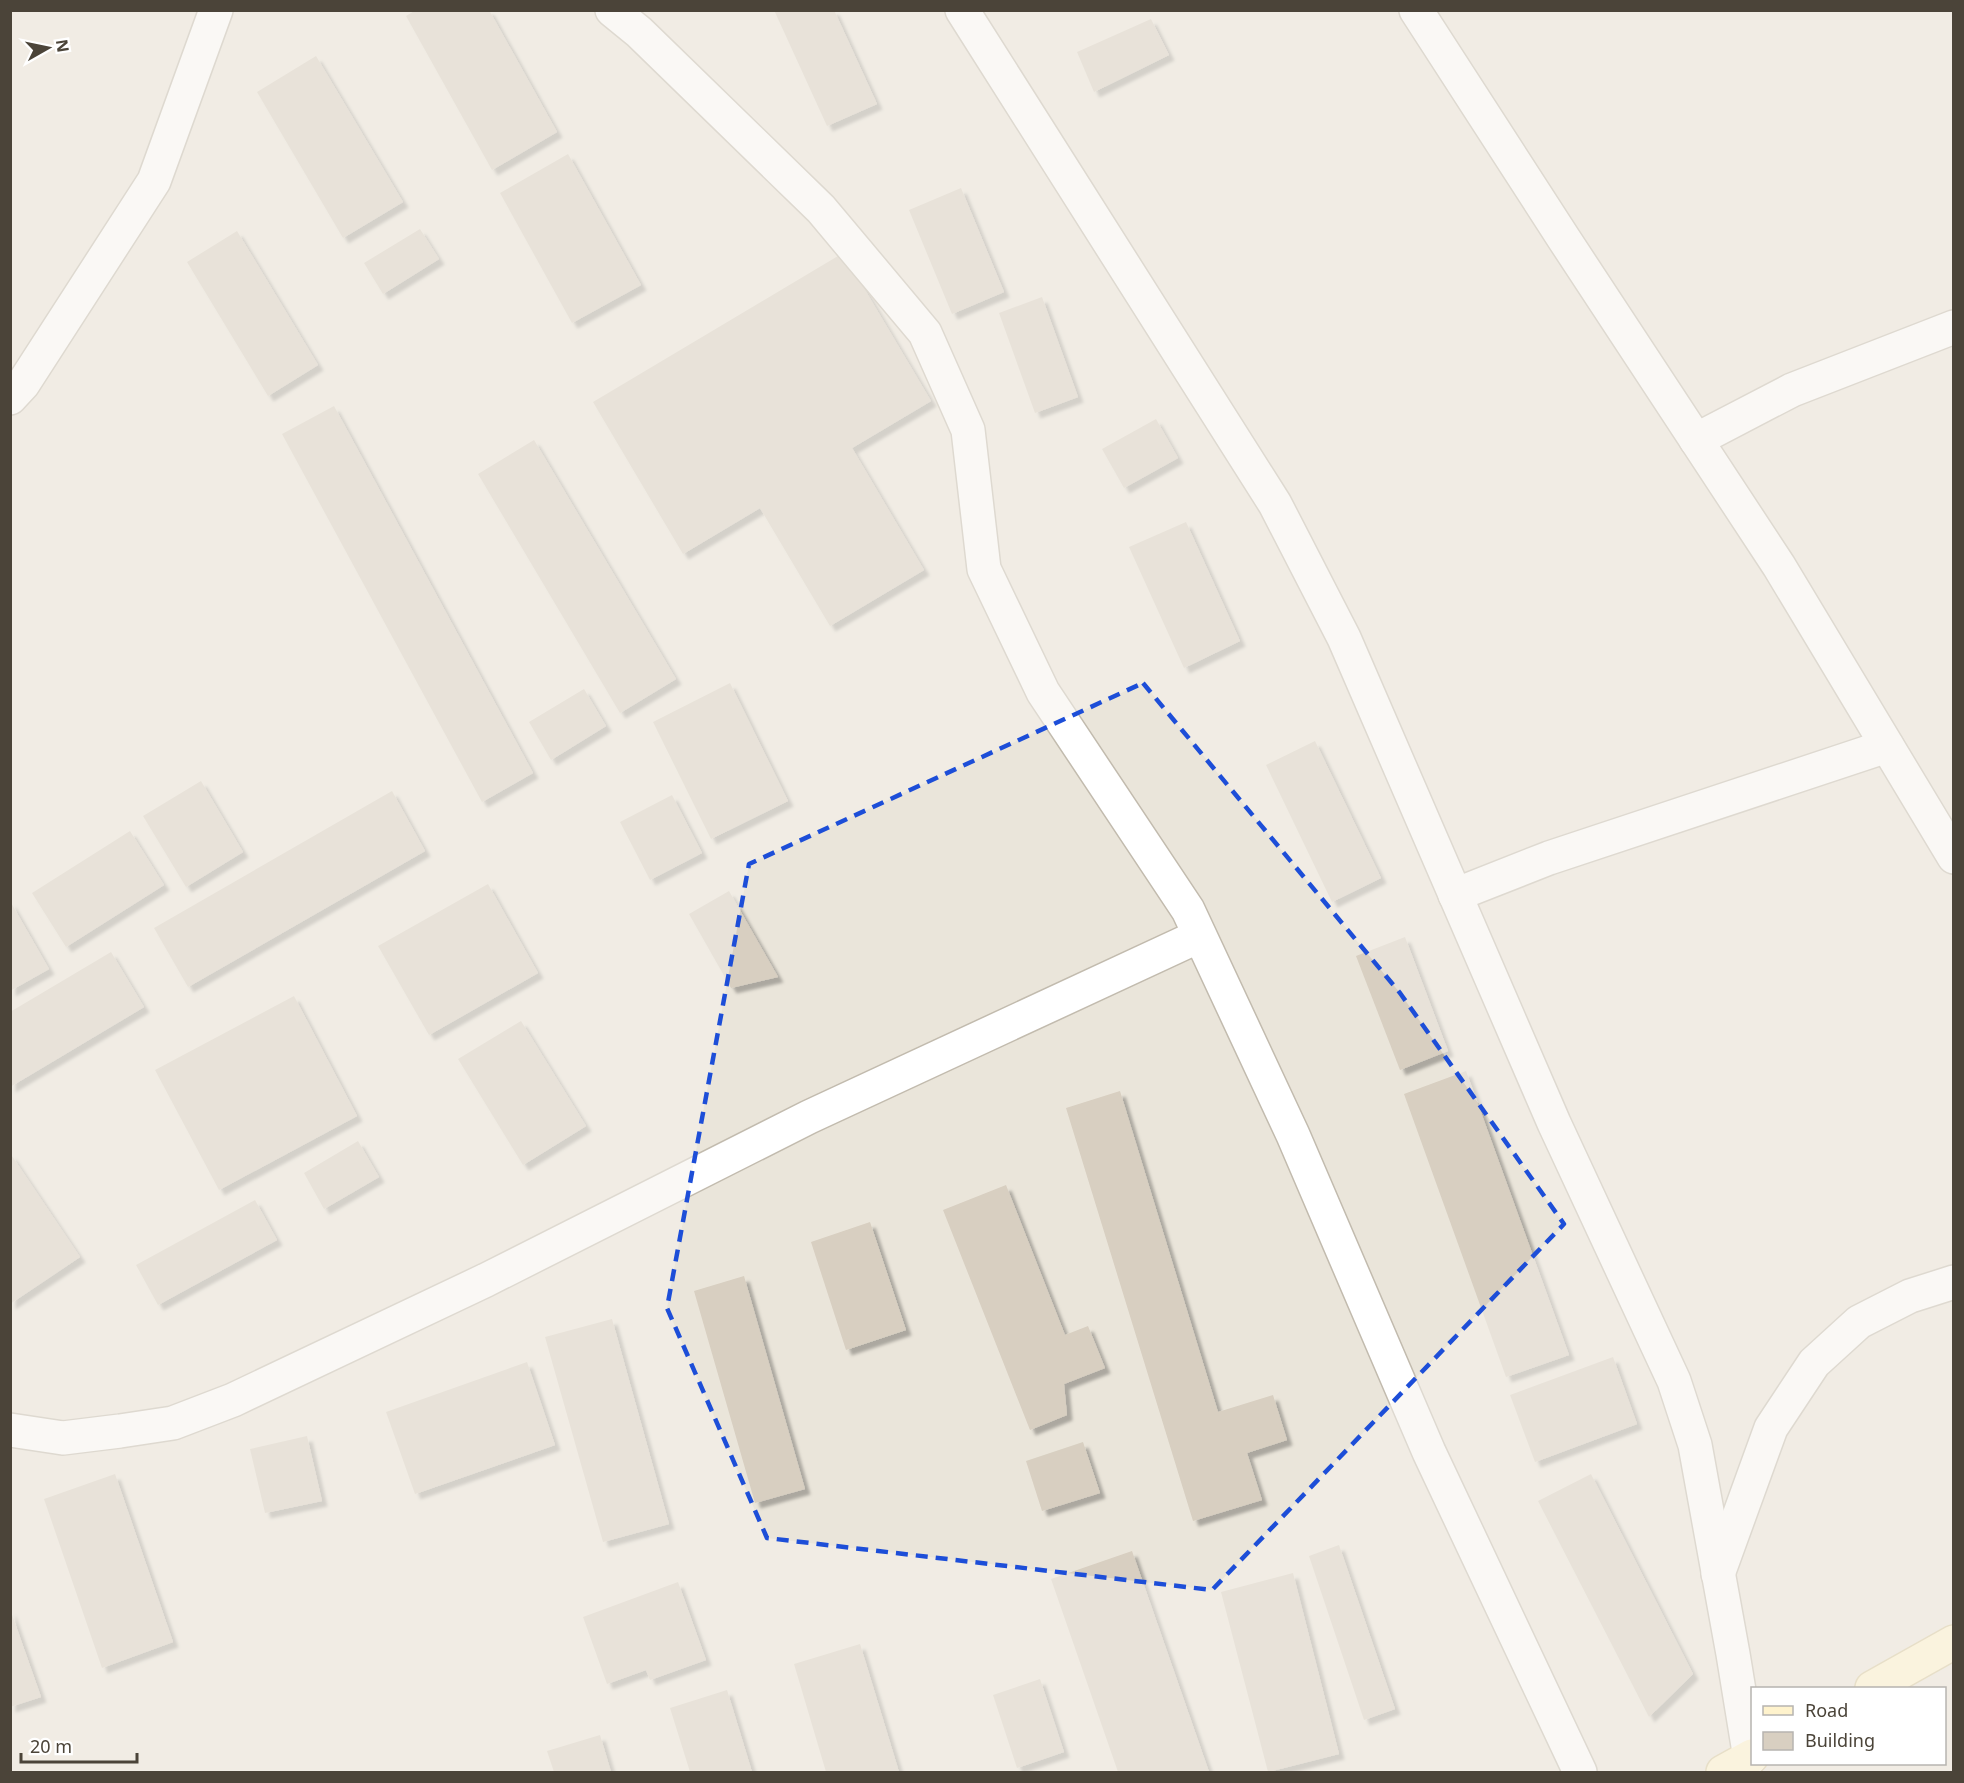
<svg xmlns="http://www.w3.org/2000/svg" width="1964" height="1783" font-family="'Noto Sans',sans-serif">
<defs>
<filter id="shadow"><feDropShadow dx="5.5" dy="5.5" stdDeviation="1.5" flood-color="#0004"/></filter>
</defs>
<rect width="100%" height="100%" fill="#f6f3ec"/>
<path fill="#eae5da" fill-rule="evenodd" d="M11,11H1953V1772H11ZM1752,1688H1944V1764H1752Z"/>
<g fill="#d8cfc1" filter="url(#shadow)">
<path d="M416,10H489L557,132L492,170L406,16Z"/>
<path d="M774,10H834L877,104L827,126Z"/>
<path d="M1151,19L1169,55L1094,92L1077,52Z"/>
<path d="M316,56L403,202L343,238L257,92Z"/>
<path d="M568,154L641,285L572,323L500,193Z"/>
<path d="M961,188L1004,292L952,314L909,210Z"/>
<path d="M420,229L439,259L383,294L364,263Z"/>
<path d="M237,231L318,365L268,396L187,262Z"/>
<path d="M843,253L931,401L852,448L924,570L830,626L760,508L683,554L593,402Z"/>
<path d="M1042,297L1078,397L1035,413L999,313Z"/>
<path d="M334,406L533,773L482,802L282,434Z"/>
<path d="M1156,419L1178,458L1124,488L1102,449Z"/>
<path d="M534,440L676,679L620,713L478,474Z"/>
<path d="M1186,522L1240,641L1184,668L1129,547Z"/>
<path d="M730,683L788,801L711,839L653,722Z"/>
<path d="M584,689L606,726L551,760L529,722Z"/>
<path d="M1315,741L1381,878L1332,902L1266,765Z"/>
<path d="M201,781L243,852L186,887L143,816Z"/>
<path d="M392,791L425,851L188,987L154,928Z"/>
<path d="M672,795L702,853L650,880L620,822Z"/>
<path d="M130,831L164,885L66,947L32,893Z"/>
<path d="M488,884L538,973L429,1035L378,946Z"/>
<path d="M729,891L778,977L731,988L689,914Z"/>
<path d="M10,901L49,969L10,991Z"/>
<path d="M1405,937L1448,1051L1400,1070L1356,956Z"/>
<path d="M111,952L144,1007L10,1087V1012Z"/>
<path d="M294,996L357,1116L219,1190L155,1070Z"/>
<path d="M521,1021L586,1126L523,1165L458,1059Z"/>
<path d="M1466,1071L1569,1355L1506,1377L1404,1094Z"/>
<path d="M1120,1091L1218,1412L1273,1395L1287,1440L1247,1453L1262,1500L1193,1521L1066,1108Z"/>
<path d="M358,1141L379,1177L324,1209L304,1173Z"/>
<path d="M10,1153L80,1257L10,1304Z"/>
<path d="M1006,1185L1065,1335L1088,1326L1105,1368L1064,1384L1067,1415L1030,1430L943,1210Z"/>
<path d="M255,1200L277,1240L158,1305L136,1265Z"/>
<path d="M870,1222L906,1330L846,1350L811,1242Z"/>
<path d="M744,1276L805,1489L755,1503L694,1291Z"/>
<path d="M612,1319L669,1524L603,1542L545,1337Z"/>
<path d="M1613,1357L1637,1424L1535,1462L1510,1395Z"/>
<path d="M527,1362L555,1445L415,1494L386,1412Z"/>
<path d="M307,1436L322,1501L265,1513L250,1449Z"/>
<path d="M1083,1442L1100,1493L1042,1511L1026,1461Z"/>
<path d="M115,1474L173,1642L102,1668L44,1499Z"/>
<path d="M1591,1474L1693,1674L1649,1717L1538,1501Z"/>
<path d="M1339,1545L1395,1709L1364,1720L1309,1556Z"/>
<path d="M1132,1551L1209,1772H1118L1051,1579Z"/>
<path d="M1293,1573L1339,1754L1268,1772L1221,1592Z"/>
<path d="M678,1582L706,1660L650,1680L646,1670L607,1684L583,1617Z"/>
<path d="M10,1609L41,1697L10,1707Z"/>
<path d="M860,1644L899,1772H826L794,1664Z"/>
<path d="M1040,1679L1064,1752L1017,1768L993,1695Z"/>
<path d="M727,1690L752,1772H690L670,1708Z"/>
<path d="M600,1735L611,1772H554L547,1751Z"/>
</g>
<g fill="none" stroke-linecap="round" stroke-linejoin="round">
<defs>
<g id="street">
<path d="M612,10L639,32L821,209L925,333L968,430L984,569L1043,692L1188,910L1293,1135L1429,1452L1580,1772"/>
<path d="M962,10L1275,504L1344,638L1554,1123L1674,1381L1695,1445L1733,1654L1750,1758"/>
<path d="M1416,10L1564,239L1779,566L1954,857"/>
<path d="M10,398L23,384L154,181L216,10"/>
<path d="M1696,440L1792,390L1954,327"/>
<path d="M1455,895L1549,858L1887,746"/>
<path d="M10,1430L63,1438L120,1431L173,1423L233,1400L486,1280L809,1117L1199,936"/>
<path d="M1718,1574L1771,1428L1814,1363L1859,1322L1910,1296L1954,1282"/>
</g>
<g id="secondary">
<path d="M1872,1688L1954,1642"/>
<path d="M1723,1772L1752,1756"/>
</g>
</defs>
<use href="#street" stroke="#c2bbae" stroke-width="36"/>
<use href="#secondary" stroke="#d6c79b" stroke-width="36"/>
<use href="#street" stroke="#fff" stroke-width="33"/>
<use href="#secondary" stroke="#fff3cd" stroke-width="33"/>
</g>
<path d="M0 0H1964V1783H0ZM1143,683L1400,993L1564,1224L1212,1590L767,1538L667,1308L749,864Z" fill="#f6f3ec" fill-opacity=".55" fill-rule="evenodd"/>
<path fill="none" stroke="#1d4ed8" stroke-width="4.5" stroke-dasharray="12 8" stroke-linejoin="round" d="M1143,683L1400,993L1564,1224L1212,1590L767,1538L667,1308L749,864Z"/>
<rect width="1964" height="1783" fill="none" stroke="#4b4439" stroke-width="24"/>
<rect x="1751" y="1687" width="195" height="78" fill="#ffffff" stroke="#b7b4b0" stroke-width="1.5"/>
<rect x="1763" y="1706" width="30" height="9" fill="#fff3cd" stroke="#b7b4b0" stroke-width="1.5"/>
<text x="1805" y="1717" font-size="18" fill="#4b4439">Road</text>
<rect x="1763" y="1732" width="30" height="18" fill="#d8cfc1" stroke="#b7b4b0" stroke-width="1.5"/>
<text x="1805" y="1747" font-size="18" fill="#4b4439">Building</text>
<g transform="translate(48 48) rotate(81)" stroke="#ffffff" stroke-width="4.5" paint-order="stroke">
<path d="M0-4.5L10 22L0 15L-10 22Z" fill="#4b4439"/>
<text y="-9" font-size="16" font-weight="bold" text-anchor="middle" fill="#4b4439">N</text>
</g>
<path d="M21 1753v9h116v-9" fill="none" stroke="#4b4439" stroke-width="3"/>
<text x="30" y="1753" font-size="18" fill="#4b4439" stroke="#ffffff" stroke-width="4.5" paint-order="stroke">20 m</text>
</svg>
